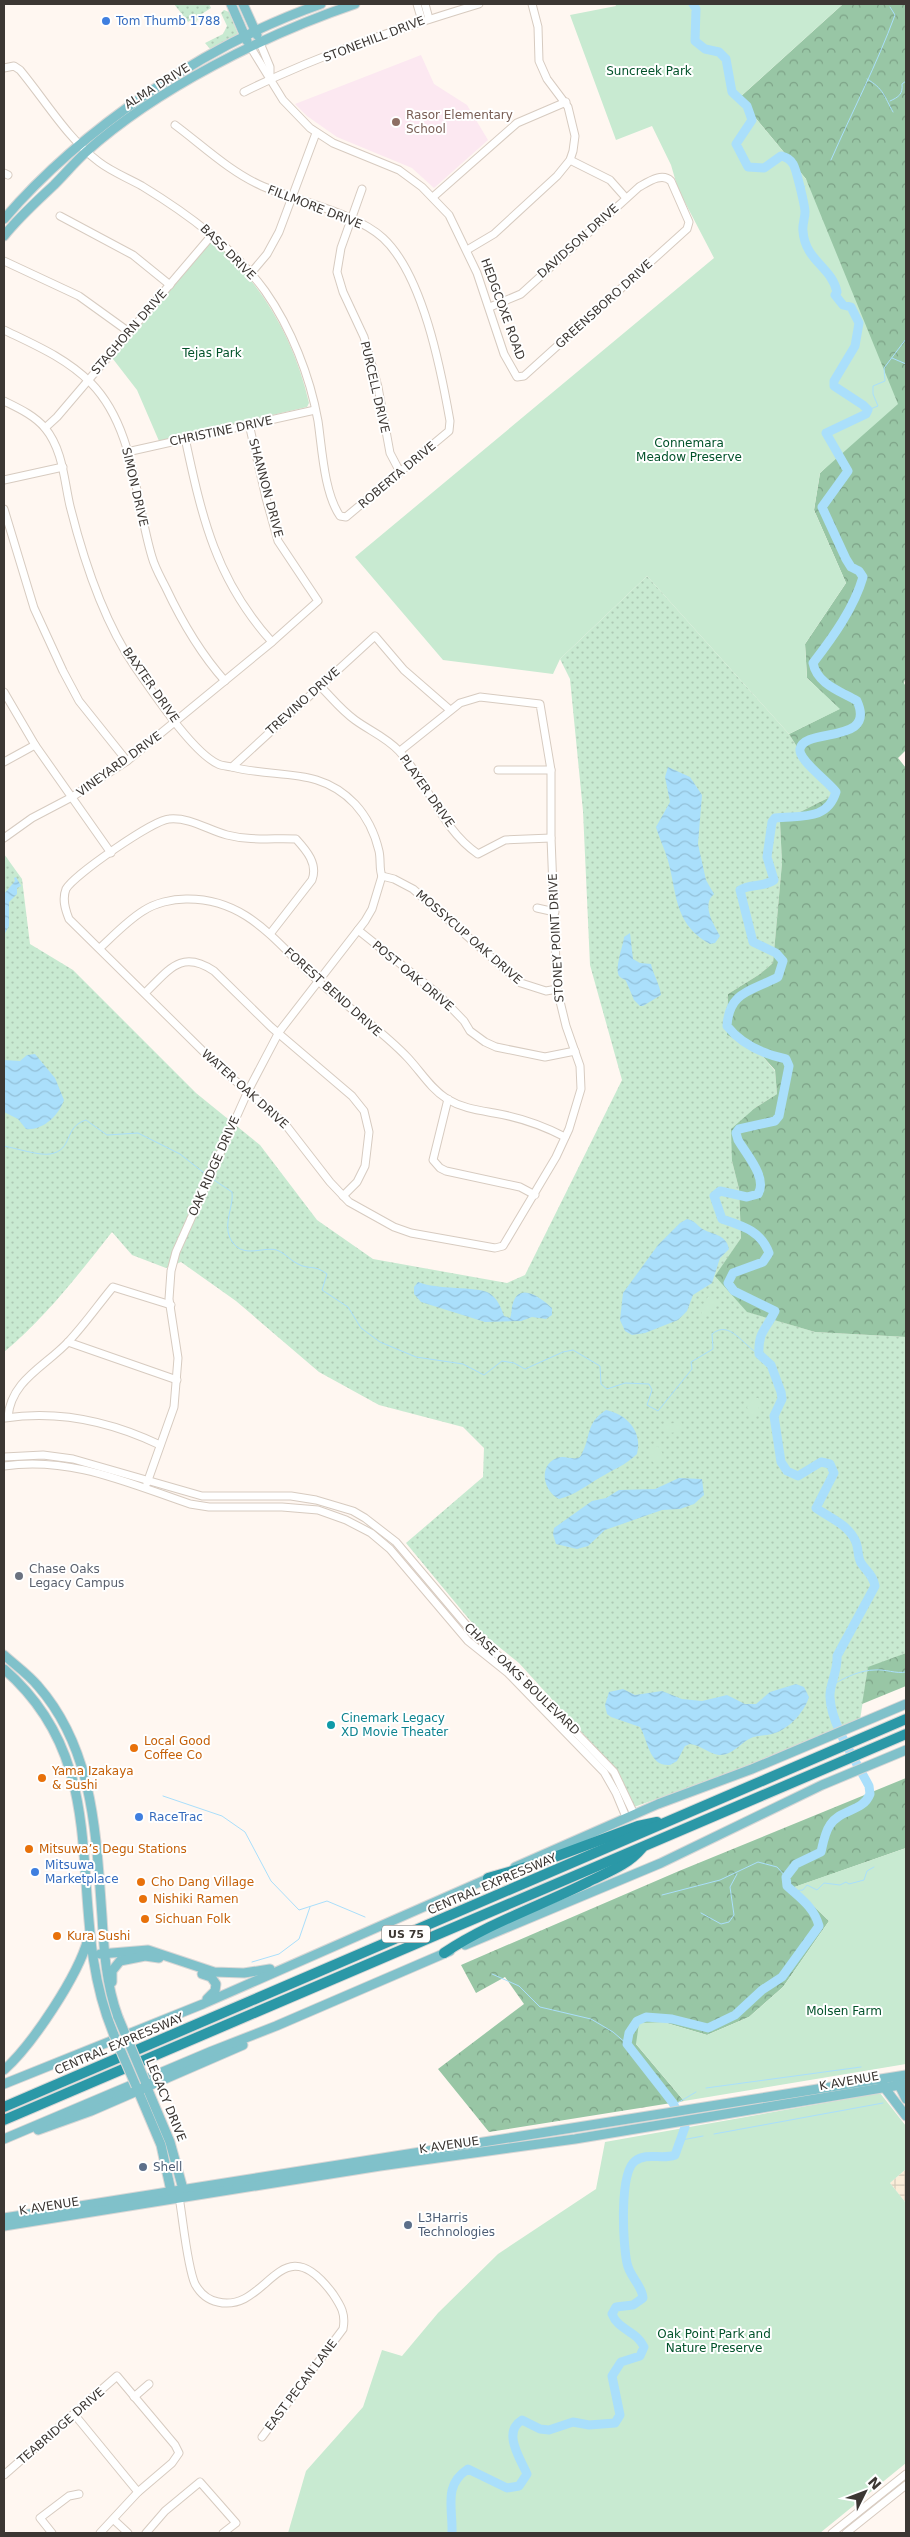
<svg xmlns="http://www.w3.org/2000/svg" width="910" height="2537" font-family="'DejaVu Sans',sans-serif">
<defs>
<pattern id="industrial-grid" width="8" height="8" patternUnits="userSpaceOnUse" patternTransform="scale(1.25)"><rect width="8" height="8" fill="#faedd9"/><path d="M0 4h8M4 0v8" fill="none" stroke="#d7ccbb"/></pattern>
<pattern id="grass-dots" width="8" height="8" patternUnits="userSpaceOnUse" patternTransform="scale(1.25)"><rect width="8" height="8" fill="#c8ead1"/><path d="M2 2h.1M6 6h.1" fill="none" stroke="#adc9b4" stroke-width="1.8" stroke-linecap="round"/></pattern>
<pattern id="forest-crowns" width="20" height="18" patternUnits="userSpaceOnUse" patternTransform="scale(1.25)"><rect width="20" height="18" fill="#98c6a5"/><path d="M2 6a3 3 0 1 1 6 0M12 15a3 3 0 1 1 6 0" fill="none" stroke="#7da287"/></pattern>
<pattern id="water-waves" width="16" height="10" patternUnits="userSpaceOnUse" patternTransform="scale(1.25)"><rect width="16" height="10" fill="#aadffb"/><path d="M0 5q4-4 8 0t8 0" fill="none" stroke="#93c0d8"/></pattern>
</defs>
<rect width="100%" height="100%" fill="#fff7f1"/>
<path fill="url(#industrial-grid)" d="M906,2169V2203L890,2183Z"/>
<path fill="#fce8f1" d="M421,55L434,84L467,105L488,140L434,188L412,168L337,137L307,116L295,104Z"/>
<g fill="url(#grass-dots)">
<path d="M174,4H209L211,8L200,15L194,27L195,23L191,20L188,22Z"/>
<path d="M224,10L229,12L238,34L211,50L205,43L223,34L227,26L221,13Z"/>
<path d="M647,576L789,734L809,766L840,792L780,822L782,863L773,963L760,974L728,994L727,1035L759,1052L775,1071L777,1094L755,1108L732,1161L739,1189L741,1238L716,1276L748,1312L815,1332L906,1337V1653L868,1668L860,1720L751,1766L634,1807L616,1770L519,1663L478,1630L406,1543L483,1477L484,1448L463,1427L379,1405L319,1372L236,1301L181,1262L166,1268L132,1255L112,1232C78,1275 46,1317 4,1352V854L22,879L30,944L73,970L196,1093L260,1145L317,1220L373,1259L507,1283L525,1275L622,1080L590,965L583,811L570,679L560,659Z"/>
</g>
<g fill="url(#forest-crowns)">
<path d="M843,4H906V676L904,683L906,687V750L898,758L906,768V1337L815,1332L747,1312L715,1276L741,1238L739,1189L732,1161L731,1129L755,1108L777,1094L775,1070L759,1052L727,1035L728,994L760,974L773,963L782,863L780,822L840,792L809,766L789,734L839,709L807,678L805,644L846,583L814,510L820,473L847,447L806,179L739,98Z"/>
<path d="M906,1653V1686L862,1704L868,1667Z"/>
<path d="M906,1778V1848L795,1887L829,1921L783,1987L749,2017L707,2035L663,2022L636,2044L684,2101L489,2132L438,2069L524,2004L505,1977L476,1993L461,1965L679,1871Z"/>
</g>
<g fill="#c8ead1">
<path d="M615,4H843L739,98L806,179L898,404L820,473L814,510L846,583L805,644L807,678L840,709L789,734L647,576L560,659L553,674L443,660L355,557L714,258L678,189L671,165L652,126L616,140L570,15L616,6Z"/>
<path d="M210,241L214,242C263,284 295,341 309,403L307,407L159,441L137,390L113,359V355Z"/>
<path d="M708,1297H713L716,1304L707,1314H702L700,1309Z"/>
<path d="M753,1398H758L760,1401L758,1412L750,1416L747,1407Z"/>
<path d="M681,1422L684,1427L678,1432L669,1433L664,1428L668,1424Z"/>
<path d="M658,1446L665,1458L663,1461L654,1463L651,1460V1450Z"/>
<path d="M906,1848V2064L684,2101L636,2044L639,2023L663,2022L707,2035L749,2017L783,1987L829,1921L794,1887Z"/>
<path d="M880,2093L906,2126V2169L890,2183L906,2203V2463L820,2533H288L306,2471L363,2407L382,2350L402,2356L438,2313L498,2254L596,2189L605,2142Z"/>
</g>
<g fill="url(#water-waves)">
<path d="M668,767L690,777L702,795L698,844L706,880L714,894C701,905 714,925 720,936L715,943L710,944C669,921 679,886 664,849C661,841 658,834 656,827L670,802L665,777Z"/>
<path d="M16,877L21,886L17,888V894L9,902V926L4,935V894L15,881L14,878Z"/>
<path d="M630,933L633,959L640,963L651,964C653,974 660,985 661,995L643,1006H640L634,1000L626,981C625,979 622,979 620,977C613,971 624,943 624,937Z"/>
<path d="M35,1054L55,1078L64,1100C59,1115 43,1131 26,1129L18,1119L4,1112V1060L20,1061L27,1055Z"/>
<path d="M687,1219C695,1221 695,1223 701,1228C711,1235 726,1233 729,1249L720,1258L712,1283L693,1295L687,1311L678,1320L645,1333L632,1335L625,1331L620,1320L623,1293L658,1245L680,1223Z"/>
<path d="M418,1282C437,1290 476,1286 489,1293C497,1298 501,1307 504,1316L510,1318C512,1314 511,1308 513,1303C520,1281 542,1299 552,1308V1315L546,1319L532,1317L521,1321L485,1322L421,1302L414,1294V1287Z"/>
<path d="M606,1410C627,1414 643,1432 637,1454C626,1465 614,1469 601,1477C587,1485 575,1495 559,1499C543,1491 538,1465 557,1458C565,1455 573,1461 580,1457C592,1438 584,1424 606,1410Z"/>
<path d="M679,1478L702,1479L704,1495L694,1504L680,1509L662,1510L605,1530L588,1546L577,1549L556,1544L553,1534L554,1528L592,1501L606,1498L619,1490L655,1489Z"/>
<path d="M796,1684L804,1687L809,1697C804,1713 788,1730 772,1734C764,1736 757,1735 749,1739C740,1744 731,1756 719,1755C709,1754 701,1745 690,1744L685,1746L677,1761L670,1765C649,1767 648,1740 640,1727L611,1717L607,1714L605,1705L609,1692L623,1689L635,1695L662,1691L682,1699L702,1701L727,1695L745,1704H756L770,1692Z"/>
</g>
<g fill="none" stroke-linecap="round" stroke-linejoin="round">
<g stroke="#aadffb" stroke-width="1">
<path d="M867,79C884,89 884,96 893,112"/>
<path d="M890,101C899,97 903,94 902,84L906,81"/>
<path d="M831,160C852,112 877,64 895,15L890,7"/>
<path d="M801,191L805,186"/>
<path d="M892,358L906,364"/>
<path d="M868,410L878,406L873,394V386L885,381L884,368L906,339"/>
<path d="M4,1146C15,1148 40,1156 50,1154C74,1150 63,1127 86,1120L107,1135L138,1133L180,1154L208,1176"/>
<path d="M211,1178L232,1192C234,1206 223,1223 230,1238C242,1262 265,1244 279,1251C286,1254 291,1261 298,1264C309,1270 314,1264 327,1274L322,1290L348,1307L361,1328L380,1342L416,1357L463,1364L484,1375L502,1361L514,1363L525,1369L563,1352L573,1350L600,1366L601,1384L607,1389L625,1383L649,1384L652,1390L647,1405L658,1411L692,1369L691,1362L713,1349L712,1334C730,1319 743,1346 759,1354"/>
<path d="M834,1684C846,1677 861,1670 875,1670C886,1669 895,1674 906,1672"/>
<path d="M163,1796L222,1816L245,1832L271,1881L299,1910L327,1901L365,1917"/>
<path d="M792,1891L803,1890L807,1885L817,1890L824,1883L840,1885L846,1882L849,1884L864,1880L867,1871L874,1867"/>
<path d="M662,1895L720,1880L758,1862L777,1867L786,1877"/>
<path d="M701,1913L721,1924L729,1922L734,1915L730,1887L737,1874"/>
<path d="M252,1962L279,1954L299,1939L310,1907"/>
<path d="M492,1974L519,1986L540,2007L591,2019L613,2032L627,2044"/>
<path d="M706,2088L861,2067"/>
<path d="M674,2105L696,2092"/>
<path d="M714,2134L883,2103"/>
<path d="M682,2140L703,2136"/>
</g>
<path stroke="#aadffb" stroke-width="9" d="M452,2533C453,2508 443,2485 468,2469L507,2488L519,2486L527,2474C520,2458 502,2432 522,2420L540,2429L549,2430L573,2422L589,2425L615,2423L620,2415L612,2376L621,2362L640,2356L644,2347C637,2331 618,2330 612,2314L616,2307L633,2305L643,2298C642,2285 629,2276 627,2263C623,2245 619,2173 635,2161C647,2152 662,2160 675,2155L685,2127L673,2103L627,2044L629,2033L637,2021L646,2017L672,2019L708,2028L735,2015L762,1990L782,1977L819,1926C814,1907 800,1898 787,1886L786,1877L796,1864L821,1852C823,1843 825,1832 830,1825C840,1809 863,1812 870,1794L869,1786C856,1761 831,1725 830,1697C829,1685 838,1672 837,1656L875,1586C873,1575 867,1572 861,1563C857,1556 859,1547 855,1540C847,1524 830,1518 816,1508L834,1473L830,1464L821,1462L798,1476L787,1471L781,1462L774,1416L782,1399L781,1392L771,1365L759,1354C758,1331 766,1330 775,1311L734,1291L728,1283L733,1273L763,1262L769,1253C761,1231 743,1226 722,1219L714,1196L720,1191L747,1197L758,1194C768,1178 746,1154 738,1140L736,1133L739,1129L775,1121L779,1116L789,1066L786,1059C763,1054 742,1045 727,1026C729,991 752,991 778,977L783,961L776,953L753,942L740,890C751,883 763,888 774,880L767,857L772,822L775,818C801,815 827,821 836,792C828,781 798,760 800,749C804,727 877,745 857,701C840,691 817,684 813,663C833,637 854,608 863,577L859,571L851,567L846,559L822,507L848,471L826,433L866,414L868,410L863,405L834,386V381L855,346L859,323L851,307L843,305L835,295L837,292C832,267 805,261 803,231C802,225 805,218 805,212C805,206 796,168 793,164C790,159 786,157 781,156L764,168L748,167L736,144L752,120L747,106L732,92L726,59L719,52L705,49L695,41L696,9L693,4"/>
<defs>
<g id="minor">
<path d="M417,4L422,21"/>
<path d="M425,4L429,19"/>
<path d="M260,43L270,67V77"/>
<path d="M251,48L283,100L310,128L333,143L399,170L422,187L449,215L477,273L504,354L517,377L524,376L687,229L689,222L671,181C662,172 648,182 639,187L521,294L490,307"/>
<path d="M4,68L14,66L20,70C45,100 67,138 99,162C112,172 128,178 142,186C188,214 233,247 265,291C291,328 310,376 318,421C322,448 324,493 340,516L346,517L449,431L450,421C441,370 423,275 383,238C356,213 297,201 262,186C230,172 202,145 175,125"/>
<path d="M244,92C318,55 400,28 479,4"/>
<path d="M570,160L610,180L626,198"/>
<path d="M4,173L8,175"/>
<path d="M362,189L341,248L337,272L343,292L364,337L378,387L390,453L400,472"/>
<path d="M433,197L517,123L566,102"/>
<path d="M60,216L133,255L170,285"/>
<path d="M467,250L494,234L557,176L570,160L573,151L575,136L568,107L547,79L539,61L538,27L532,4"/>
<path d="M4,261L79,296L129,332"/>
<path d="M251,273L267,254L279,232L316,133"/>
<path d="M4,330C35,345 66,358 91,383C135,428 135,501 152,557C155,568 161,578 166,588C182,622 200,653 225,681"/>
<path d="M4,401C18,408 34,415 45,428C63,450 64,480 70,506C83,558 104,622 135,667C152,691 192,752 218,764C222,766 228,766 232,767C278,779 319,766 355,804C367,817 375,834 379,851C381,859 379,870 382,876"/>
<path d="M45,428L57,417L212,235"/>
<path d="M185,438C202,518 216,580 272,642"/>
<path d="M127,452L315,410"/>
<path d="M4,480L63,467"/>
<path d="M4,509L34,608L63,671L79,701L127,761"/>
<path d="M320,686C332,698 341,710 355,720C370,731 386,737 399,751C428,782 441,829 478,854L505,840L551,838"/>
<path d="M4,692L35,745L111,853"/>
<path d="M4,762L35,745"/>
<path d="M232,767L375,636L404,670L450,710"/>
<path d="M498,770H551"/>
<path d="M4,838L32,818L72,797L127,761L272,642L318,601L278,541L266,498L249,424"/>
<path d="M382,876L394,879L413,889L521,983L546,991L557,989"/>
<path d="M537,908L555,912"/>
<path d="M358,930L438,994L464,1021L470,1031L485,1042L496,1047L545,1057L575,1051"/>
<path d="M270,934L312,880C318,864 307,851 296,839C273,838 250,841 227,835C208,830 190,817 169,819C153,820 74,875 66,889C62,899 65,909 69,919L216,1064L285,1124L330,1182L349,1202L394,1227L411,1233L495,1248L503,1246L556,1157L569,1129L581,1089L580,1066L566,1026L557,989L551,838V770L540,704L480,697L460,703L400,751"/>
<path d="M100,948C114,935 127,921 143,911C155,903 172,899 186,899C247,898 275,942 316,979C346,1007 381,1029 408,1058C421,1072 431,1089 447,1099C462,1108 477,1110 494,1113C518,1117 544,1126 565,1137"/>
<path d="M145,993C169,970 181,949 214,971L271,1027L352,1096L364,1111L369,1132L365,1166L357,1182L343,1196"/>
<path d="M448,1099L433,1160L440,1168L446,1171L520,1187L535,1195"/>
<path d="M68,1342L177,1380"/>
<path d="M8,1417C11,1380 46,1366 69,1341C85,1324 98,1305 113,1287L171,1305"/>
<path d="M5,1418C59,1410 112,1422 160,1445"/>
<path d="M4,1457L43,1455L73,1459L202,1496H291L316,1500L353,1511L365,1518L396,1542L473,1633L520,1675L614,1772L634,1814"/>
<path d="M4,1466C70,1456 128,1483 190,1504L209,1507H282L318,1510L346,1520L371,1533L390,1549L468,1641L508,1673L604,1772L616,1793L626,1817"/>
<path d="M147,1483L174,1407L178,1358L169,1299L171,1271L176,1252L248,1091L279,1032L365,921L372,909L382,876"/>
<path d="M179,2197C183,2219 187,2266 195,2284C200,2293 208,2300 218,2302C268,2314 280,2222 333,2294C341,2306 346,2314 343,2329L262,2437"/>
<path d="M134,2397L149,2384"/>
<path d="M74,2414L138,2492"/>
<path d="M4,2475L117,2376L175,2445L179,2453L172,2463L138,2492L100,2533"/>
<path d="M114,2520L128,2533"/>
<path d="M52,2533L40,2518L69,2496L79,2494"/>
<path d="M146,2533L165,2511L200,2482L236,2523L223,2533"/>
<path d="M832,2533L906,2474"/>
<path d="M846,2533L906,2485"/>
</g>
<g id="major">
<path d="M231,4L247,41"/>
<path d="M243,4L257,35"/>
<path d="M4,219C81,129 208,43 321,4"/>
<path d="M4,236C19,217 37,201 54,185C65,174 75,162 86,152C156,89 266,34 355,4"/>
<path d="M4,1655C15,1665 28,1674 38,1686C94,1750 96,1835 102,1916C104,1951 106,1984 118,2017"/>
<path d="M4,1669C122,1772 60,1907 114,2035"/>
<path d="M515,1867L658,1804L752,1769L906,1704"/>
<path d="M465,1945L661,1863L822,1785L906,1750"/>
<path d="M100,1954L148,1950L214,1972L244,1973L270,1969"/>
<path d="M202,1974L211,1977L216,1984L215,1991L207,1999"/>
<path d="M112,1982V1971L120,1961L145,1956L159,1958"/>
<path d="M4,2070C32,2045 78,1976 88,1939"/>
<path d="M897,2081L906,2099"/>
<path d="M145,2083L170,2142L183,2189L182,2192"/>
<path d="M883,2083L884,2087L906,2116"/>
<path d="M4,2084L203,2004L494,1876"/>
<path d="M136,2086L161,2145L171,2191L175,2194"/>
<path d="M38,2130L91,2111L243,2045"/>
<path d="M4,2139L212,2051L276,2026L450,1951"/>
<path d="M4,2218L906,2075"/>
<path d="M4,2226L380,2166L575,2139L906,2084"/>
</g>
<g id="highway">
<path d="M488,1878L533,1865L638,1826L657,1822"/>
<path d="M444,1953C489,1923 540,1906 588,1882C608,1872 628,1865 642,1848"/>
<path d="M4,2107L906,1719"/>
<path d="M4,2120L906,1734"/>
</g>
</defs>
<use href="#minor" stroke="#d7cbc0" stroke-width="9"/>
<use href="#major" stroke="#d8d7d6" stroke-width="11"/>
<use href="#highway" stroke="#d8d7d6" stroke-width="12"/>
<use href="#minor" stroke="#fff" stroke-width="7"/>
<use href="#major" stroke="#80c1ca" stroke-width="9"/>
<use href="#highway" stroke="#2b98a7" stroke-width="10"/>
<defs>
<g id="major-bridge">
<path d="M118,2017L145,2081"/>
<path d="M114,2035L136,2086"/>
</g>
</defs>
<use href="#major-bridge" stroke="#d8d7d6" stroke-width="11" stroke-linecap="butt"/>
<use href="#major-bridge" stroke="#80c1ca" stroke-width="9"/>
</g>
<g fill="#3f7fe0" stroke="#fff" stroke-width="2">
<circle cx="106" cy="21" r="5"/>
<circle cx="139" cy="1817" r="5"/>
<circle cx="35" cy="1872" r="5"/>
</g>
<circle fill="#8d6e63" stroke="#fff" stroke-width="2" cx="396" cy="122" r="5"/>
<circle fill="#6b7280" stroke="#fff" stroke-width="2" cx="19" cy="1576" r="5"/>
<circle fill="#0f9aa8" stroke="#fff" stroke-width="2" cx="331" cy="1725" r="5"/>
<g fill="#e8710a" stroke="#fff" stroke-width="2">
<circle cx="134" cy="1748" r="5"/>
<circle cx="42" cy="1778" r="5"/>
<circle cx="29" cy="1849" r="5"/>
<circle cx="141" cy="1882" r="5"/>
<circle cx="143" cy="1899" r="5"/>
<circle cx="145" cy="1919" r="5"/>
<circle cx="57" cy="1936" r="5"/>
</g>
<g fill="#5c6f8a" stroke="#fff" stroke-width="2">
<circle cx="143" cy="2167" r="5"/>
<circle cx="408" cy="2225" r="5"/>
</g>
<g text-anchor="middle" stroke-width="4" stroke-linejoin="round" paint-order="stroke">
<rect fill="#fff" stroke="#767370" stroke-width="1" x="382" y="1925.5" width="48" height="17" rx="4"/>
<g font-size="11" font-weight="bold" fill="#3c3733">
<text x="406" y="1938">US 75</text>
</g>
<g font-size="12" fill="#366cbe" stroke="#fff" text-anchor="start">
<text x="116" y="25">Tom Thumb 1788</text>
<text x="149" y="1821">RaceTrac</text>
<text x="45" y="1869">Mitsuwa<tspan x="45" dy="14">Marketplace</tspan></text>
</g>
<g font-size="12" fill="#3c3733" stroke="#fff">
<text transform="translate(374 39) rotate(-21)" y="4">STONEHILL DRIVE</text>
<text transform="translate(157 86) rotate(-32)" y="4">ALMA DRIVE</text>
<text transform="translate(315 207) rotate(21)" y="4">FILLMORE DRIVE</text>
<text transform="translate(578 241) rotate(-42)" y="4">DAVIDSON DRIVE</text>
<text transform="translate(228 252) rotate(45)" y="4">BASS DRIVE</text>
<text transform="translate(604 304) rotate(-42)" y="4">GREENSBORO DRIVE</text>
<text transform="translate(503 309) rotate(70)" y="4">HEDGCOXE ROAD</text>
<text transform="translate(129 332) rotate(-49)" y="4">STAGHORN DRIVE</text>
<text transform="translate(375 387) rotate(77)" y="4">PURCELL DRIVE</text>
<text transform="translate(221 431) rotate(-12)" y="4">CHRISTINE DRIVE</text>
<text transform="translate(397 475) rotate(-40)" y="4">ROBERTA DRIVE</text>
<text transform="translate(135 487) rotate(77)" y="4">SIMON DRIVE</text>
<text transform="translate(266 488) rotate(75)" y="4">SHANNON DRIVE</text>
<text transform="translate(151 685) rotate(55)" y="4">BAXTER DRIVE</text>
<text transform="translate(303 701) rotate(-42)" y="4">TREVINO DRIVE</text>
<text transform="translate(119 764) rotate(-36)" y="4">VINEYARD DRIVE</text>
<text transform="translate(427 791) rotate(55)" y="4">PLAYER DRIVE</text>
<text transform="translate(469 937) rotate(41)" y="4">MOSSYCUP OAK DRIVE</text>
<text transform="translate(556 938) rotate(-93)" y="4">STONEY POINT DRIVE</text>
<text transform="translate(413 976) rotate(40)" y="4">POST OAK DRIVE</text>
<text transform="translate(333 992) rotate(42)" y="4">FOREST BEND DRIVE</text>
<text transform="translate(245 1089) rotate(42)" y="4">WATER OAK DRIVE</text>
<text transform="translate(214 1166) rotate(-66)" y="4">OAK RIDGE DRIVE</text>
<text transform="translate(522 1679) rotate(44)" y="4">CHASE OAKS BOULEVARD</text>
<text transform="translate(492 1884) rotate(-23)" y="4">CENTRAL EXPRESSWAY</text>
<text transform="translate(119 2044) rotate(-23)" y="4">CENTRAL EXPRESSWAY</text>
<text transform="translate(849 2081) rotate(-10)" y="4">K AVENUE</text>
<text transform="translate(166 2100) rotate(68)" y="4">LEGACY DRIVE</text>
<text transform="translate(449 2145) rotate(-8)" y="4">K AVENUE</text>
<text transform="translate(49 2206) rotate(-9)" y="4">K AVENUE</text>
<text transform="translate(301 2385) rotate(-53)" y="4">EAST PECAN LANE</text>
<text transform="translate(61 2426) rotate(-41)" y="4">TEABRIDGE DRIVE</text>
</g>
<g font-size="12" fill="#02522a" stroke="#fff">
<text x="649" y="75">Suncreek Park</text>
<text x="212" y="357">Tejas Park</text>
<text x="689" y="447">Connemara<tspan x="689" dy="14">Meadow Preserve</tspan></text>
<text x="844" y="2015">Molsen Farm</text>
<text x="714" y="2338">Oak Point Park and<tspan x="714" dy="14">Nature Preserve</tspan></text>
</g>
<g font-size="12" fill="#785e54" stroke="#fff" text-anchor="start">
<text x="406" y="119">Rasor Elementary<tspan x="406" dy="14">School</tspan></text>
</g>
<g font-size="12" fill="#5b616d" stroke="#fff" text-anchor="start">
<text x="29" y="1573">Chase Oaks<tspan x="29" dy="14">Legacy Campus</tspan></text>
</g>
<g font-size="12" fill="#0d838f" stroke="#fff" text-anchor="start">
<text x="341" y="1722">Cinemark Legacy<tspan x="341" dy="14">XD Movie Theater</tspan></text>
</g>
<g font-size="12" fill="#c56008" stroke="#fff" text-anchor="start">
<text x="144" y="1745">Local Good<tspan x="144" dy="14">Coffee Co</tspan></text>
<text x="52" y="1775">Yama Izakaya<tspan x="52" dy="14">&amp; Sushi</tspan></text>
<text x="39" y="1853">Mitsuwa’s Degu Stations</text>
<text x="151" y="1886">Cho Dang Village</text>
<text x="153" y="1903">Nishiki Ramen</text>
<text x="155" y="1923">Sichuan Folk</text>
<text x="67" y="1940">Kura Sushi</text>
</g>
<g font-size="12" fill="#4e5e75" stroke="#fff" text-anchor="start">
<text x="153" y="2171">Shell</text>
<text x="418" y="2222">L3Harris<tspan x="418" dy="14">Technologies</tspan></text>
</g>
</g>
<rect width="910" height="2537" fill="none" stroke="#3c3733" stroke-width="10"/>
<g transform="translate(865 2492) rotate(48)" stroke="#ffffff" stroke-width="4" paint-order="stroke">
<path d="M0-4L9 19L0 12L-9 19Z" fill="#3c3733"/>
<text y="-8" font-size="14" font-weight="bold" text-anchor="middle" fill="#3c3733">N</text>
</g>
</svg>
